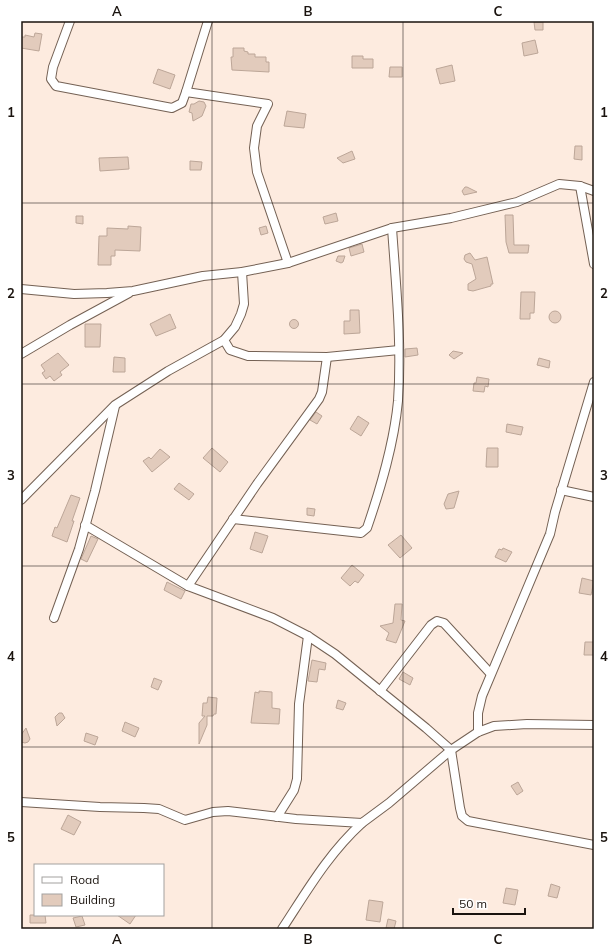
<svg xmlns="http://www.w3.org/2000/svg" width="615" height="950" font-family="Mulish,sans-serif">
<rect width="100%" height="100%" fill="#fdebdf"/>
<g fill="#e2cbbc" stroke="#bca698">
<path d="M534,22H543V30H535Z"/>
<path d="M35,33L42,34L39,51L21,48V37H25V35L34,37Z"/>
<path d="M535,40L538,53L524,56L522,43Z"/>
<path d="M233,48H244V51L248,52V54H255V57H266V62H269V72L232,70L231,57H233Z"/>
<path d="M352,56H363V59H373V68H352Z"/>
<path d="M452,65L455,81L440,84L436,69Z"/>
<path d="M390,67H402V77H389Z"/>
<path d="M158,69L175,75L170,89L153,83Z"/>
<path d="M199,101L204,102L206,106L202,116L193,121L192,113L189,112L191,104H194Z"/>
<path d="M287,111L306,114L304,128L284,126Z"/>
<path d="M575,146H582V160L574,159Z"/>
<path d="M352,151L355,159L343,163L337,158Z"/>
<path d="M128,157L129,169L100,171L99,158Z"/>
<path d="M190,161L202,162L201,170H190Z"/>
<path d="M465,187H467L477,192L464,195L462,191Z"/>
<path d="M336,213L338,221L325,224L323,217Z"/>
<path d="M505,215H513L514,245H529L528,253H509L506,242Z"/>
<path d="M76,216H83V224L76,223Z"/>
<path d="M128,226L141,227L140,251L115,250V256H111V265H98L99,236H107V228L128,229Z"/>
<path d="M266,226L268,233L261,235L259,228Z"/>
<path d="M362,244L364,252L351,256L349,248Z"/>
<path d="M470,253L475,260L487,257L493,284H491V286L473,291L468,290V284L476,279L472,264L466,262L464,259L465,255Z"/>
<path d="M338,256H345L343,262L341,263L336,261Z"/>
<path d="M521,292H535L534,313H530V319H520Z"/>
<path d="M350,310H359L360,333L344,334V321H350Z"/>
<circle cx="555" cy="317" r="6"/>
<path d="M170,314L176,328L156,336L150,324Z"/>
<circle cx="294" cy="324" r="4.5"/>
<path d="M85,324H101L100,347H85Z"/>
<path d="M417,348L418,355L405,357V349Z"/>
<path d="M453,351L463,353L454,359L449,355Z"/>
<path d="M58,353L69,365L60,372L62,375L54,381L50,376L46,379L42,373L45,371L41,365Z"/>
<path d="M114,357L125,358V372H113Z"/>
<path d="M539,358L550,361L549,368L537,365Z"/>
<path d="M477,377L489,379L488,387L485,386L484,392L473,391L474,383H476Z"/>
<path d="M316,412L322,416L317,424L310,420Z"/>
<path d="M358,416L369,423L361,436L350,429Z"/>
<path d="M507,424L523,427L521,435L506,432Z"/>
<path d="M212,448L228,462L220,472L203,458Z"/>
<path d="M487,448H498V467H486Z"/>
<path d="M160,449L170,457L152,472L143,461L149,457L151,459Z"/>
<path d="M179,483L194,494L189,500L174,489Z"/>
<path d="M459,491L454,508L446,509L444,504L448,494Z"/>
<path d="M71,495L80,498L72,521H74L67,542L52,536L55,527L57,528Z"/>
<path d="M307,508L315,509L314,516L307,515Z"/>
<path d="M255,532L268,536L262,553L250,549Z"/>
<path d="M401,535L412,548L400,558L388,545Z"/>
<path d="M91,536L98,539L87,562L81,559Z"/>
<path d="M503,548L512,552L506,562L495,557L499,549L502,550Z"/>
<path d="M352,565L364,575L358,583L355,581L350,586L341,578Z"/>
<path d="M582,578L594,581L591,595L579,593Z"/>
<path d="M167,582L185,591L181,599L164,590Z"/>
<path d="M395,604H402L401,620L405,621L396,643L386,640L389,633L380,626L393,623Z"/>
<path d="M585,642H594V655H584Z"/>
<path d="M312,660L326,663L325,670L319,669L317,682L308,681Z"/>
<path d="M403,672L413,678L410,685L399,679Z"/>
<path d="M154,678L162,681L158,690L151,687Z"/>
<path d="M259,691L272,692V708L280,709L279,724L251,723L255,692L259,693Z"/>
<path d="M208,697L217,698L216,714H214L213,716H207V725L199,744V723L205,716H202L203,703H207Z"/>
<path d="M338,700L346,703L343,710L336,708Z"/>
<path d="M59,713H62L65,718L57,726L55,717Z"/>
<path d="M125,722L139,728L135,737L122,731Z"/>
<path d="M26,728L30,739L28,742L25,743L21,742V735Z"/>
<path d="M86,733L98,737L95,745L84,741Z"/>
<path d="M518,782L523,791L517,795L511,786Z"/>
<path d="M68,815L81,822L74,835L61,829Z"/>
<path d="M551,884L560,887L557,898L548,896Z"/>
<path d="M506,888L518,890L515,905L503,903Z"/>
<path d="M369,900L383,902L380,922L366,920Z"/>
<path d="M30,915H45L46,923H30Z"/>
<path d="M117,915H136L130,924Z"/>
<path d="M82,916L85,925L76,927L73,918Z"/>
<path d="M388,919L396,921L394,929L386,928Z"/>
</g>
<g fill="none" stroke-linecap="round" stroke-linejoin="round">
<defs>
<g id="street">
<path d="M70,21L53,67L51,79L56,86L172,108L182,103L186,92L208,21"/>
<path d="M186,92L268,104L257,126L254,148L257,172L288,263"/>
<path d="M580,186L594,264"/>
<path d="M21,289L74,294L107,293L133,291L203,276L242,272L288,263L392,228L451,218L517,202L559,184L580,186L594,191"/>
<path d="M224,340L230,350L248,356L327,357L399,350"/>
<path d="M21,354L70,325L129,293"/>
<path d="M561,490L594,497"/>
<path d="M21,500L115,405L168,371L224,340L235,327L241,314L244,304L242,272"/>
<path d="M233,519L361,533L367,528C381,487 394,444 398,401C402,344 396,286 392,228"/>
<path d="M85,525L188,586L273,618L308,636L335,654L426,728L451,750L460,808L462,816L468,821L594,845"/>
<path d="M188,586L257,484L319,399L322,392L327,357"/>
<path d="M54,618L79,549L95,491L115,406"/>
<path d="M380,691L431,625L437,621L444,623L490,673"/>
<path d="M478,732V713L482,696L550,534L555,512L594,382"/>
<path d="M21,802L100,807L144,808L159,809L185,820L213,812L228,811L296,819L362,823L389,803L451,750L478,732L494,726L527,724L594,725"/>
<path d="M277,817L294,790L297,779L299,704L308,636"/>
<path d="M282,929C307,891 328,854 362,823"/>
</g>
</defs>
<use href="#street" stroke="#746154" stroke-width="10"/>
<use href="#street" stroke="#fff" stroke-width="8"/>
</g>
<path fill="none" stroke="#1a130e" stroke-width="1" stroke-opacity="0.55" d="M212,21V929M403,21V929M21,203H594M21,384H594M21,566H594M21,747H594"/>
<rect width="615" height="950" fill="none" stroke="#ffffff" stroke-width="44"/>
<rect x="34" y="864" width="130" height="52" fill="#ffffff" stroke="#a3a19f"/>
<rect x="42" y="877" width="20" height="6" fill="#ffffff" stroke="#a3a19f"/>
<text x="70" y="884" font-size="12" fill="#1a130e">Road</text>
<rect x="42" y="894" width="20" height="12" fill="#e2cbbc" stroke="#a3a19f"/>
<text x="70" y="904" font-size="12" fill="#1a130e">Building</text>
<path d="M453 908v6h72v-6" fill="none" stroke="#1a130e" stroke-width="2"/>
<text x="459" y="908" font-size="12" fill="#1a130e" stroke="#ffffff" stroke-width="3" paint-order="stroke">50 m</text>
<rect x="22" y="22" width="571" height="906" fill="none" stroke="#1a130e" stroke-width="1.5"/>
<g font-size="13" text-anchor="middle" font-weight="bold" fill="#1a130e">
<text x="117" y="16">A</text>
<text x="308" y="16">B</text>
<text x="498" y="16">C</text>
<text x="11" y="117">1</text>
<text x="604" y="117">1</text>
<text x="11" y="298">2</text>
<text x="604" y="298">2</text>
<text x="11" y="480">3</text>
<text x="604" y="480">3</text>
<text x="11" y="661">4</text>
<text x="604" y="661">4</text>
<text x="11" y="842">5</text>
<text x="604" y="842">5</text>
<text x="117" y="944">A</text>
<text x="308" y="944">B</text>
<text x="498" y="944">C</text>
</g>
</svg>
